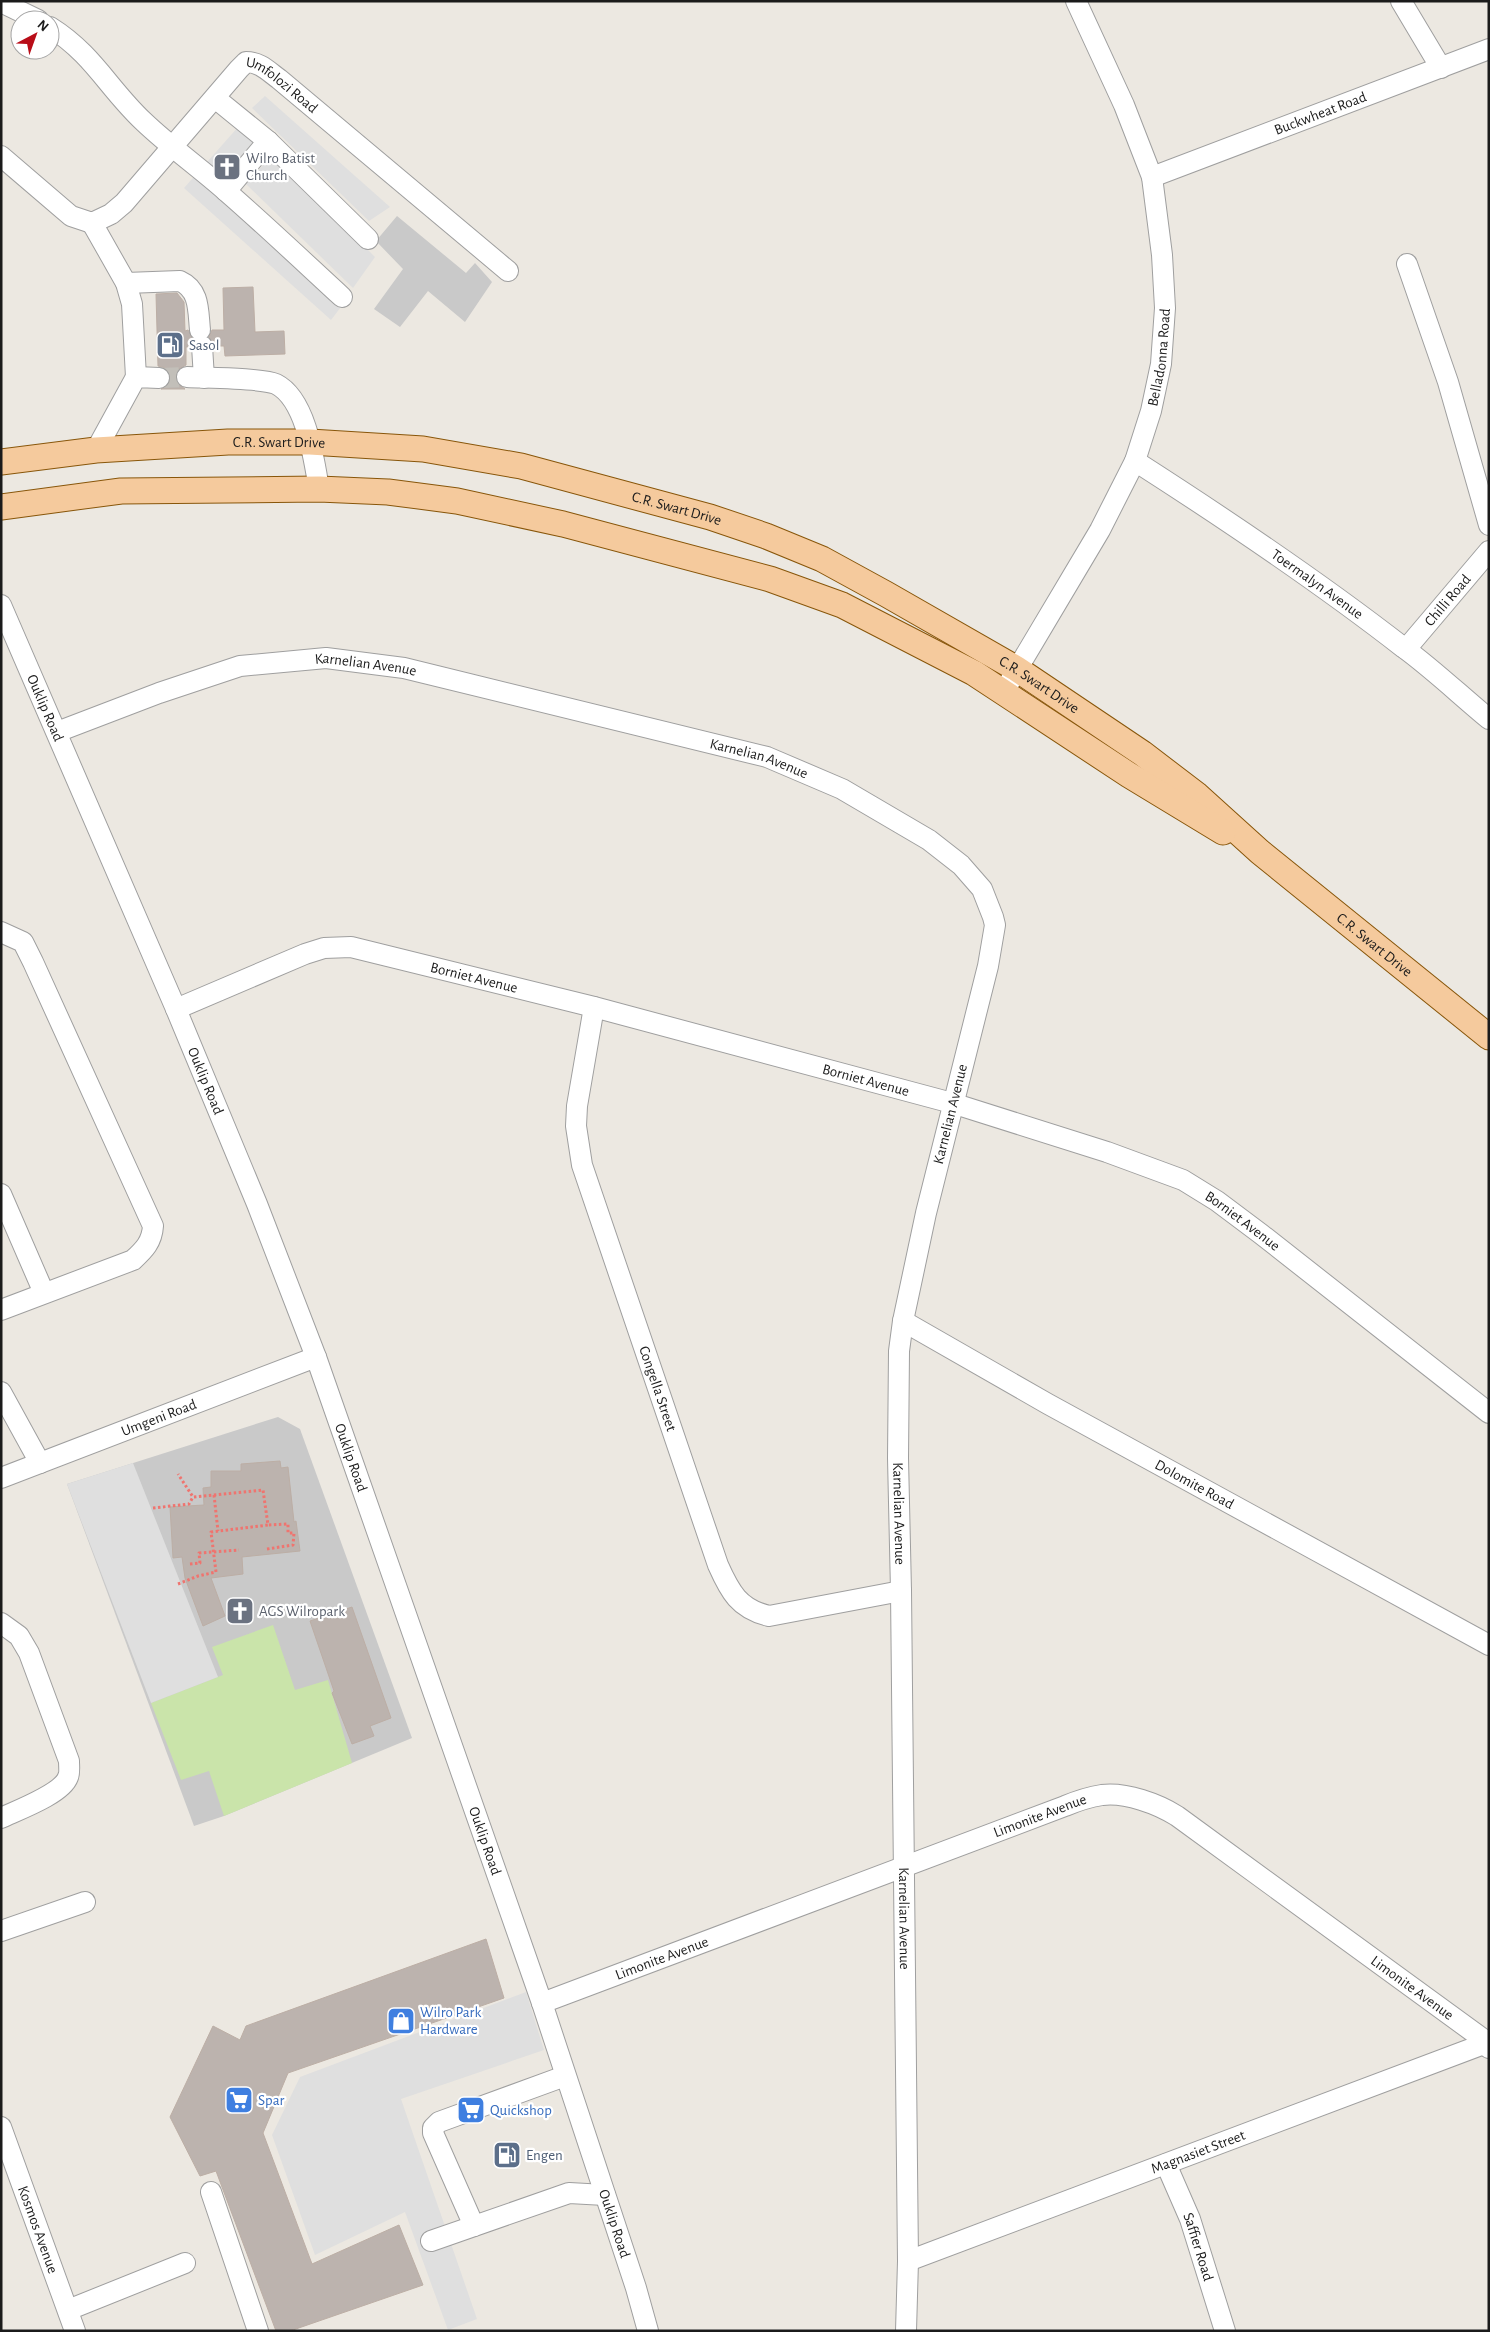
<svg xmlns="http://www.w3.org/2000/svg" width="1490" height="2332" font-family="'Alegreya Sans',sans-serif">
<rect width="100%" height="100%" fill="#ece8e1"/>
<g fill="#c9c9c9">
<path d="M397,216L466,273L475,263L492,282L465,322L428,291L400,327L374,309L403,269L376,241Z"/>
<path d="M278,1417L300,1429L412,1738L224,1816L194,1826L67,1484Z"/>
</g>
<path fill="#cae4aa" d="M273,1625L295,1690L328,1680L352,1763L224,1816L209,1771L181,1780L151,1703L223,1675L212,1647Z"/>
<g fill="#dfdfdf">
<path d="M265,96L390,207L369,221L252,108Z"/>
<path d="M239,126L254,141L217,185L344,303L331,320L184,188Z"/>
<path d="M273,154L375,257L353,288L246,184Z"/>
<path d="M133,1463L218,1677L151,1703L67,1484Z"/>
<path d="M526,1992L544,2050L401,2099L477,2319L448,2330L405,2212L315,2255L272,2135L300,2077Z"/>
</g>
<g fill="#bcb3ae" stroke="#bcaea5">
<path d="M253,287L255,332L284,331L285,354L225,356L224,346H214L209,337L212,330H224L223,288Z"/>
<path d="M177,293L184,302L185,331L188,330L193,339L190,347H186V365L177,370L175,376L177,383L185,389H161L169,385L171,378L166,368L158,366L156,294Z"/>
<path d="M280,1461L281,1468L288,1467L294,1522L296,1521L300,1551L242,1557L243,1574L211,1578L225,1616L203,1626L185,1578L182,1557L173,1558L170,1507L204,1505L203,1488L211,1487V1471H241V1464Z"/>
<path d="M352,1607L391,1718L370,1726L374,1736L352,1744L332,1693L334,1691L310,1621Z"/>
<path d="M486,1939L504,1998L288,2073L263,2133L312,2264L399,2225L423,2285L290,2331H276L216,2171L200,2176L170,2117L213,2026L240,2040L246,2026Z"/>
</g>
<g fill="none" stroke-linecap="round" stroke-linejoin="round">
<path stroke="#c2bfb9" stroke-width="20" stroke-dasharray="20 10" stroke-linecap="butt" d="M159,378L187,377"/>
<defs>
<g id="minor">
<path d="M1401,1L1441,68"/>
<path d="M1,2L38,20"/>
<path d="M50,27C93,54 108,88 143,121C169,146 200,168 227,192C266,226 304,262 342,297"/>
<path d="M215,98L268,141L368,239"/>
<path id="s1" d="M1,156L71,216L92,223L111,214L124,203L239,69L246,62C260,62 268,71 279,79L508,271"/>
<path id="s2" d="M1152,177L1489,49"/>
<path d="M226,191L268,141"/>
<path d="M92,223L126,283L132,304L136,377"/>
<path d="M1407,264L1448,382L1489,525"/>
<path d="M126,283L180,281C200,290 198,311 200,330"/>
<path d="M202,346L204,378"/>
<path d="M187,377C205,378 262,378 276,384C306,399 314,459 319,489"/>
<path d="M96,450L136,377L159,378"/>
<path id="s3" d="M1135,461C1227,520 1318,581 1404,648C1434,670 1461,696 1489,719"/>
<path id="s4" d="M1,605L176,1009L257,1204L316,1357L542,2003L636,2288L648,2331"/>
<path id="s5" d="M1406,649L1489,551"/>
<path id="s6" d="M1003,693L1100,530L1135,461L1151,411L1161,364L1165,308L1162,255L1152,177L1124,105L1076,1"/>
<path id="s7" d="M57,732L159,693L240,666L326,658L404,668L767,757L842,789L929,840L961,865L982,889L993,917L995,925L988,966L926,1213L903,1321L899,1351L898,1458L901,1591L908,2261L906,2331"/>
<path d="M1,932L23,942L33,962L153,1226C152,1242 144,1250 133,1260L1,1310"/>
<path id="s8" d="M594,1007L577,1106L576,1126L582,1165L718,1565C730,1592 739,1609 769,1616L901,1591"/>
<path id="s9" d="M176,1009L305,954L324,948L351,947L594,1007L952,1103L1107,1152L1183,1180L1217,1201L1261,1234L1489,1413"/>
<path d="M1,1194L44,1293"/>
<path id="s10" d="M903,1321L1048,1404L1489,1645"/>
<path d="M1,1392L40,1463"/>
<path id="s11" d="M1,1478L316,1357"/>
<path d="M1,1623L19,1636L29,1653L69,1761C69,1766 70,1773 68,1777C62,1794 18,1810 1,1818"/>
<path d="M1,1931L85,1902"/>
<path id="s12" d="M542,2003L1065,1806C1077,1801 1089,1797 1102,1795C1126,1792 1158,1804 1177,1816L1487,2042L1489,2048"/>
<path id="s13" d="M1,2127L75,2331"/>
<path id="s14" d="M1166,2164L1190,2219L1225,2331"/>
<path d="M211,2192L258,2331"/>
<path d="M474,2226L433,2133V2128L439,2122L565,2076"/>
<path d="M431,2241L569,2193L605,2195"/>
<path id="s15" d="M908,2261L1489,2042"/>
<path d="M68,2310L185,2263"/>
</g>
<g id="major">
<path id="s16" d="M1,462L96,450L228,442H310L423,449L521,466L710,517L766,536L822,559L886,594L1017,669L1142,753L1197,795L1260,852L1489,1037"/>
<path d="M1,507L121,491L319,489L388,492L457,501L563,524L770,579L842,605L974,673L1129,775L1223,832"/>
</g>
</defs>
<use href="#minor" stroke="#9f9f9f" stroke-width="22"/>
<use href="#major" stroke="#88560a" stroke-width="27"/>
<g stroke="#ef746f" stroke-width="3" stroke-dasharray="2.5 2.5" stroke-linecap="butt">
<path d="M214,1495L218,1531"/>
<path d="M153,1508L189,1504L193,1497"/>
<path d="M267,1549L293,1545L294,1533H288V1524L268,1525"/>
<path d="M190,1564L200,1563L199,1553L239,1550"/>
<path d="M178,1584L198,1576L216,1572L211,1532L268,1525L263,1490L193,1497L178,1474"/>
</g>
<use href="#minor" stroke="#fff" stroke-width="20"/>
<use href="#major" stroke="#f5ca9d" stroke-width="25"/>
</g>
<defs>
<symbol id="church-square" viewBox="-11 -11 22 22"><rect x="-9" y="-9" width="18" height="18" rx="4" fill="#6b7280" stroke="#fff"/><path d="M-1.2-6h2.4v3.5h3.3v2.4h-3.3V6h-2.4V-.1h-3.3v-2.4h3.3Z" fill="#fff"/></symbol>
<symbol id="fuel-square" viewBox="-11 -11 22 22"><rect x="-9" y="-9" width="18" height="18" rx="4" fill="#5c6f8a" stroke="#fff"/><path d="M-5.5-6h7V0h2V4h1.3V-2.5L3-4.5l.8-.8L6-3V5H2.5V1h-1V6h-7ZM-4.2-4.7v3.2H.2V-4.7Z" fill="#fff"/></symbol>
<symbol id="shop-square" viewBox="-11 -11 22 22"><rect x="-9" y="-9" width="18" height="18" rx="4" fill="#3f7fe0" stroke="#fff"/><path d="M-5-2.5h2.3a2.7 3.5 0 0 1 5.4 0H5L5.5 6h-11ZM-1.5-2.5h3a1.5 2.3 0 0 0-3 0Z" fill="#fff"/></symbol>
<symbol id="supermarket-square" viewBox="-11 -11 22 22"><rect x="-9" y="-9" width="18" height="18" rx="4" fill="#3f7fe0" stroke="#fff"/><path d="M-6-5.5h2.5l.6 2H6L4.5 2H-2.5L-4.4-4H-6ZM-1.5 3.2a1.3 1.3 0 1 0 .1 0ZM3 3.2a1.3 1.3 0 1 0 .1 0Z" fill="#fff"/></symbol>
</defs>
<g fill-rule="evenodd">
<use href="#church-square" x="211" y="151" width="32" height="32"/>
<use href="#fuel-square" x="154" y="329" width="32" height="32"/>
<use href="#church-square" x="224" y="1595" width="32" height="32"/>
<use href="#shop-square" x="385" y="2005" width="32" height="32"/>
<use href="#supermarket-square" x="223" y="2084" width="32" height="32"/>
<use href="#supermarket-square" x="455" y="2094" width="32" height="32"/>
<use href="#fuel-square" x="491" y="2139" width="32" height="32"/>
</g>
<g text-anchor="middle" stroke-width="4.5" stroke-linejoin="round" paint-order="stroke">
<g font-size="15" fill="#1b1b1b" stroke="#fff">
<text dy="5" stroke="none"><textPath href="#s1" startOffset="382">Umfolozi Road</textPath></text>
<text dy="5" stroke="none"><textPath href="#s2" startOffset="180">Buckwheat Road</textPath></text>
<text dy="5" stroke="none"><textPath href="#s6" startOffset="374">Belladonna Road</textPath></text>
<text dy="5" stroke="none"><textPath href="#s16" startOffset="279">C.R. Swart Drive</textPath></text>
<text dy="5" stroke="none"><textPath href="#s16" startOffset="684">C.R. Swart Drive</textPath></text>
<text dy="5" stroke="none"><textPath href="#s3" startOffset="220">Toermalyn Avenue</textPath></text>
<text dy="5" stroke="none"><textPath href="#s5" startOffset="64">Chilli Road</textPath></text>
<text dy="5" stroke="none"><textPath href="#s7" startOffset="321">Karnelian Avenue</textPath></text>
<text dy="5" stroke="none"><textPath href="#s16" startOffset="1089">C.R. Swart Drive</textPath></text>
<text dy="5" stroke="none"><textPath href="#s4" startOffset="112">Ouklip Road</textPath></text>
<text dy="5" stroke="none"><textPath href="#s7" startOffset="726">Karnelian Avenue</textPath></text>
<text dy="5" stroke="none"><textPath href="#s16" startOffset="1514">C.R. Swart Drive</textPath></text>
<text dy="5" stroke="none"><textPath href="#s9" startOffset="314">Borniet Avenue</textPath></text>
<text dy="5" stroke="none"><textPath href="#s9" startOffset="719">Borniet Avenue</textPath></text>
<text dy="5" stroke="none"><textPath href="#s4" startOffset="518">Ouklip Road</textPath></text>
<text transform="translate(950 1114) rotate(-76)" y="5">Karnelian Avenue</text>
<text dy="5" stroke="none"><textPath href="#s9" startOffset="1124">Borniet Avenue</textPath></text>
<text dy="5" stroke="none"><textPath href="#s8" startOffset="396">Congella Street</textPath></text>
<text dy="5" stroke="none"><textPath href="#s11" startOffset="169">Umgeni Road</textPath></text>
<text dy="5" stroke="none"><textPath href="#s4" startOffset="922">Ouklip Road</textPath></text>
<text dy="5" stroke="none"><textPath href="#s10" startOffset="334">Dolomite Road</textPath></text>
<text dy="5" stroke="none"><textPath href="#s7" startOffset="1626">Karnelian Avenue</textPath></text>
<text dy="5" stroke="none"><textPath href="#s12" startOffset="532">Limonite Avenue</textPath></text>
<text dy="5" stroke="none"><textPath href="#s4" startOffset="1328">Ouklip Road</textPath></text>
<text dy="5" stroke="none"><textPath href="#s7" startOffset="2031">Karnelian Avenue</textPath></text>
<text dy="5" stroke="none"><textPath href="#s12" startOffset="128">Limonite Avenue</textPath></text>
<text dy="5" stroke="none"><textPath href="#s12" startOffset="968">Limonite Avenue</textPath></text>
<text dy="5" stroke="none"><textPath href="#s15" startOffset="310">Magnasiet Street</textPath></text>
<text dy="5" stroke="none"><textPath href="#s4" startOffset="1732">Ouklip Road</textPath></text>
<text dy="5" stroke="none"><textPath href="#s13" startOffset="109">Kosmos Avenue</textPath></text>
<text dy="5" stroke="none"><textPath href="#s14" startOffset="89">Saffier Road</textPath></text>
</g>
<g font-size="15" fill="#5b616d" stroke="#fff" text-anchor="start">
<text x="246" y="163">Wilro Batist<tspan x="246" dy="17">Church</tspan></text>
<text x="259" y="1616">AGS Wilropark</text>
</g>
<g font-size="15" fill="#4e5e75" stroke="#fff" text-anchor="start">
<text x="189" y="350">Sasol</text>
<text x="526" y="2160">Engen</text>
</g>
<g font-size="15" fill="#366cbe" stroke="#fff" text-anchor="start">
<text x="420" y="2017">Wilro Park<tspan x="420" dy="17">Hardware</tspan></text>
<text x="258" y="2105">Spar</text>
<text x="490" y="2115">Quickshop</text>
</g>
</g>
<rect width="1490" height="2332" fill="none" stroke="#1b1b1b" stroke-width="5"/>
<g transform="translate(35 35) rotate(41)"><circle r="24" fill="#ffffff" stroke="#a4a4a4"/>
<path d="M0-4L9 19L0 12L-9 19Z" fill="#b90d18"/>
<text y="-8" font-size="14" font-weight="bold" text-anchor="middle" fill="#1b1b1b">N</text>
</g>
</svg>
